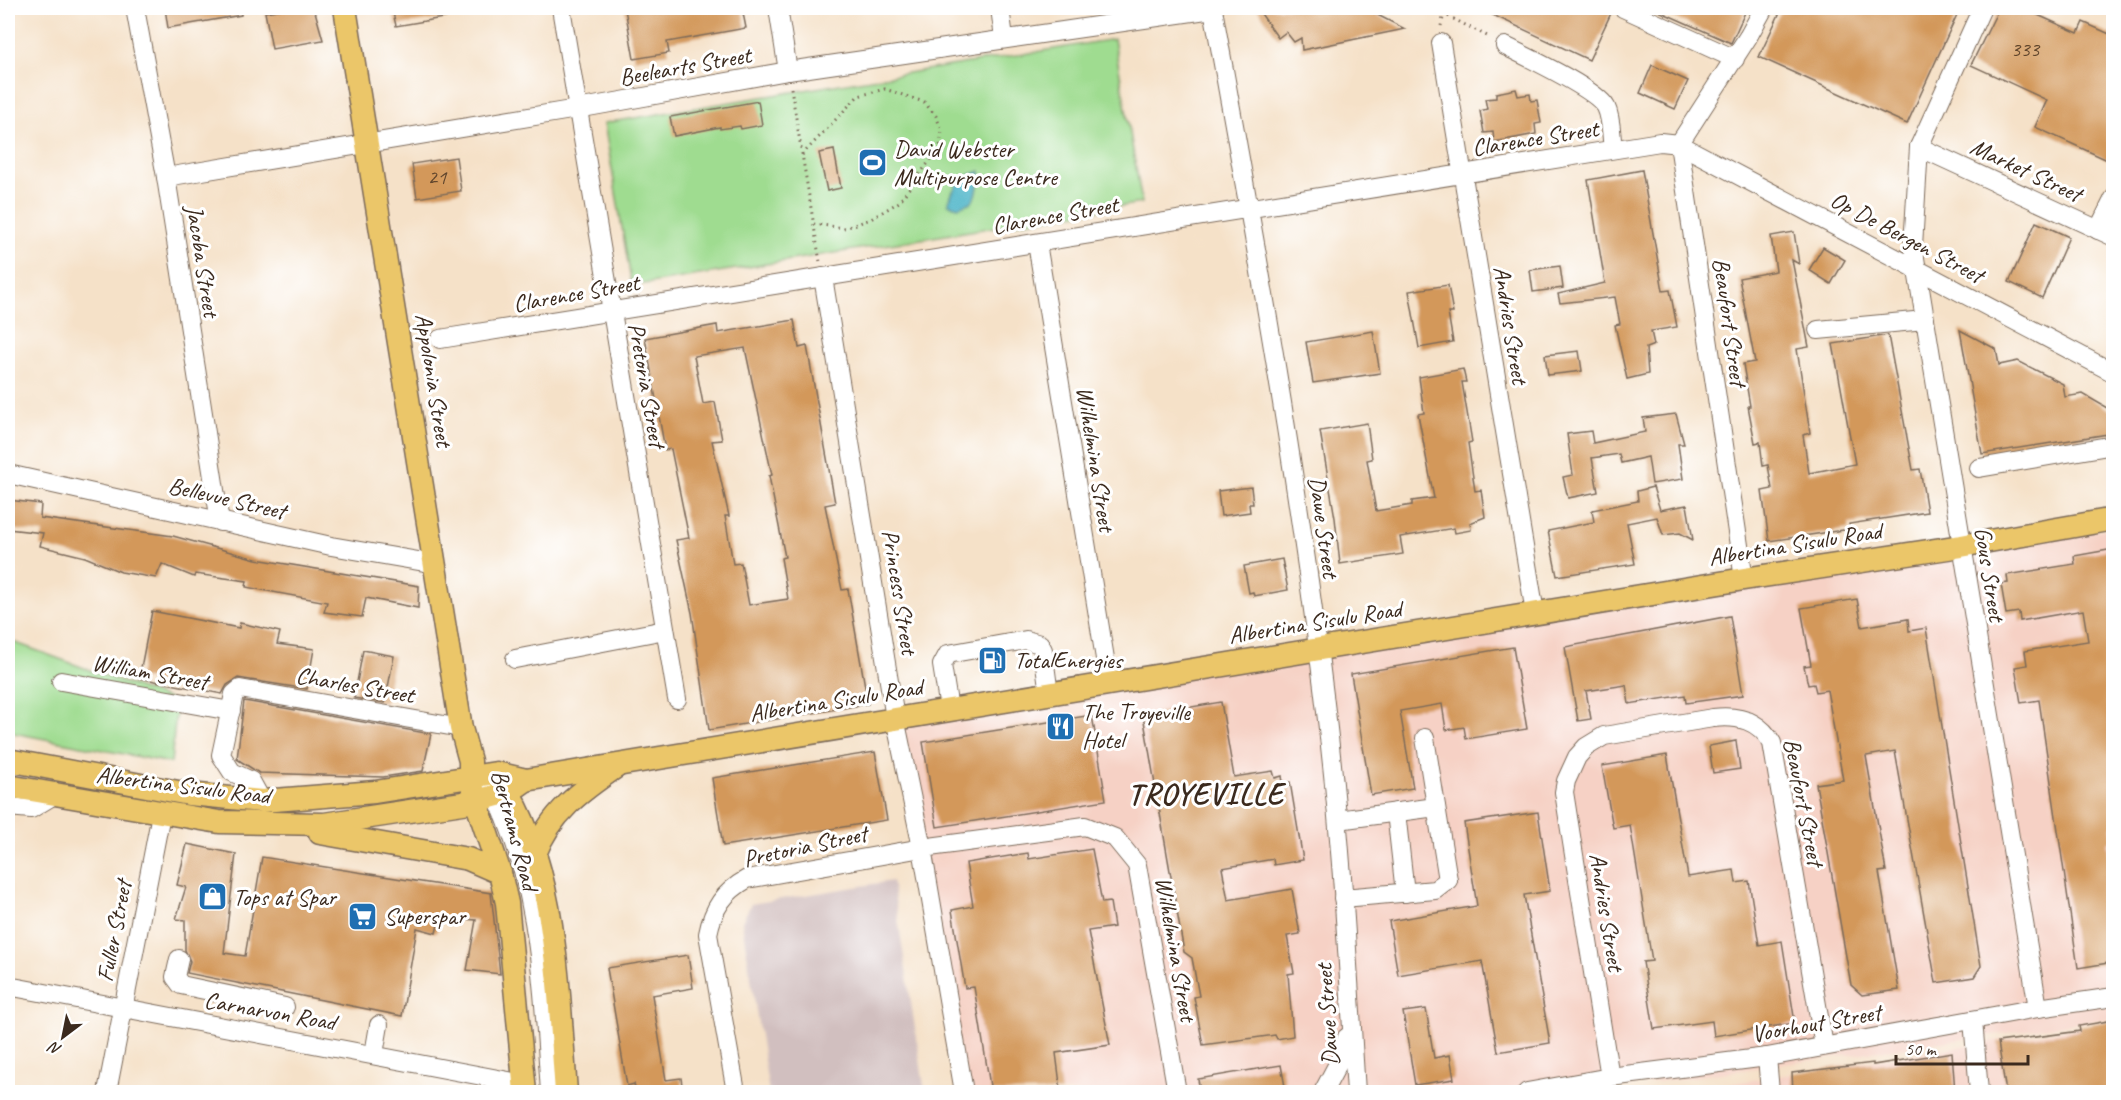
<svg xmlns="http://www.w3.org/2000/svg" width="2121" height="1100" font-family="Caveat,sans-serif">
<rect width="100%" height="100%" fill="#fff"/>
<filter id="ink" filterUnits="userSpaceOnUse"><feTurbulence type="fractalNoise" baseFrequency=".0167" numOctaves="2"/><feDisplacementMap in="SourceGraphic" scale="12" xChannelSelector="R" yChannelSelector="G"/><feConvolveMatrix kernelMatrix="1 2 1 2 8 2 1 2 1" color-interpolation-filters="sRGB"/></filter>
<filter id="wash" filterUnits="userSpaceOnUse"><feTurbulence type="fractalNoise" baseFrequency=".008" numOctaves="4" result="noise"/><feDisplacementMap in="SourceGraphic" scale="24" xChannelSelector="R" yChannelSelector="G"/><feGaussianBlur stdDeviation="1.35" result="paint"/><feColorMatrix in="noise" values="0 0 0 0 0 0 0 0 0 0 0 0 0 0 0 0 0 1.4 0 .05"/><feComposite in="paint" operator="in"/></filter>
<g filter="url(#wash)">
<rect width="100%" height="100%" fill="#f5e1c8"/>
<g fill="#f6d1c5">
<path d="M2113,528V1018L1584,1092H963L895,718Z"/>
<path d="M2113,1022V1092H1680Z"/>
</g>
<path fill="#d1bfbf" d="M892,881L925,1092H769L742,922L751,904Z"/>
<g fill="#9fdc90" stroke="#6d8357" stroke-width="1.5">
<path d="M1114,39L1142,203L632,286L604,123Z"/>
<path d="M8,640L177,702L171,763L8,732Z"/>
</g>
<path fill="#49b3c7" stroke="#426e72" stroke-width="1.5" d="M981,171L977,192L972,202L958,207L948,204C954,184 961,177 981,171Z"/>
<g id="blocks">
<g fill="#d3985a" fill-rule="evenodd">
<path d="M165,8H241V15L168,28Z"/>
<path d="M289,8H314L323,40L272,49L265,12Z"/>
<path d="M392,8H460V15L396,26Z"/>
<path d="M636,8H742L746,28L667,42L669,53L634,59L625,9Z"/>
<path d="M1257,8H1364L1405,29L1302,50L1301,38L1294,42L1286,32L1278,38Z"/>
<path d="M1478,8H1612V11L1589,60Z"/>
<path d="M1652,8H1747L1731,43Z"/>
<path d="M1782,8H1960L1907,124L1759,57Z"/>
<path d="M2004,8H2022L2078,33L2083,22L2114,36V163L2035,127L2047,100L1971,65L1998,10Z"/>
<path d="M1652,65L1688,81L1675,109L1640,93Z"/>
<path d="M1516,89L1518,96L1530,94L1531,101L1537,100L1541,123L1535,124L1536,134L1494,142L1493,132L1484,133L1480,111L1487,109L1485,99L1496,98V93Z"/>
<path d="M758,101L762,125L741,129L740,126L720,129V127L674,136L670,117Z"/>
<path d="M834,150L841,188L827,191L819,153Z"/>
<path d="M456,157L461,191L417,198L412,164Z"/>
<path d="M1642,170L1663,291L1670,290L1677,327L1651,331L1654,345L1646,348L1648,374L1627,379L1615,325L1620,324L1615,297L1560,303L1558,294L1605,283L1588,180Z"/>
<path d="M2036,222L2069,237L2042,298L2009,282Z"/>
<path d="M1794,232L1799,264L1792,260L1809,347L1797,349L1810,433L1803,435L1809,473L1855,464L1833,344L1888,335L1913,470L1920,469L1927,512L1849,524L1850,529L1769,541L1762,491L1772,489L1768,465L1763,466L1760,442L1755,443L1748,406H1750L1743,364L1755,362L1739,278L1776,271L1771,236Z"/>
<path d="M1823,247L1845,260L1831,284L1809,270Z"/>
<path d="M1560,266L1563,288L1533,292L1530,270Z"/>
<path d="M1448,285L1453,313H1448L1453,342L1419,348L1409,291Z"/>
<path d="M794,320L799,348L807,346L835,503L825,505L842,590L848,589L868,704L709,730L692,613L676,540L689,538L671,449L665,450L645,338L717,325L718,333ZM745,348L772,475L769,476L785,557L781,558L788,599L749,605L741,563L733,564L725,516H729L712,441L722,440L715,402L703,404L694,356Z"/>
<path d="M1960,330L1996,349L1999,365L2018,361L2063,384L2065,397L2083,394L2114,412V433L1982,454Z"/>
<path d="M1373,331L1380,373L1313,383L1306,342Z"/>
<path d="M1579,351L1582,371L1548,375L1545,355Z"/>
<path d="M1463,369L1466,382H1462L1472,442L1468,443L1475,491L1481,490L1485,517L1470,523L1471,530L1455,533L1454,528L1400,537L1403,554L1340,564L1335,518L1320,431L1367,423L1372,459L1367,460L1376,511L1412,505V501L1434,498L1418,414L1424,413L1419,377Z"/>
<path d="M1676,414L1684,444H1678L1683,479L1652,484L1648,457L1621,463L1619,454L1592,458L1598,492L1568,498L1563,477L1573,475L1567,434L1591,431L1593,443L1645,432L1643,418Z"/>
<path d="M1251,487L1253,504H1249L1250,512L1221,516L1218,491Z"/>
<path d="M1653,487L1660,510L1687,505L1693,540L1680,533L1663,535L1657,517L1627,523L1635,564L1557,576L1548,531L1594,522L1592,510L1638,501L1637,491Z"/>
<path d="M8,500L41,504L40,518L173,536L256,559L419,586L418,608L366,598L362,617L324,612L327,602L246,587L247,581L195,574L194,577L162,564L156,578L121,572L85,557L40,546L43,533L8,529Z"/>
<path d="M2114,549V827H2111L2113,841L2107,842L2114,880V962L2078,968L2039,700L2021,703L2015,667L2027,665L2025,651L2088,641L2083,610L2020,621L2019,612L2006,614L2001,584L2008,583L2007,575L2075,564L2074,556Z"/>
<path d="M1282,559L1288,590L1254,596L1253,592L1249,593L1244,566Z"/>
<path d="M1857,599L1862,627L1908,619L1909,631L1926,628L1981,966L1974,977L1936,983L1895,751L1866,756L1886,871L1879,872L1899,990L1862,995L1851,985L1816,784L1843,780L1827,690L1816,692L1814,684L1808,685L1804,666L1811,665L1801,608Z"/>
<path d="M152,611L239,628L240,623L280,632L277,644L314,649L307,689L238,678L227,685L222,694L139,678Z"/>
<path d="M1730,616L1743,695L1686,703L1685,695L1629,704L1626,685L1586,691L1591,719L1578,721L1565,647Z"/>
<path d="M1513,647L1527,729L1466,739L1464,727L1446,730L1442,704L1400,711L1413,788L1371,795L1351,674Z"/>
<path d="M363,650L394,656L385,703L354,698Z"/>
<path d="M244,701L431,734L423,771L383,777L259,773L237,759Z"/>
<path d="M1221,702L1234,777L1273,771L1275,778L1282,776L1283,783L1290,782L1303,860L1274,865L1273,859L1222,868L1228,900L1292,889L1300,934L1287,936L1294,973L1288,974L1293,1036L1277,1039L1275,1035L1203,1045L1194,997L1199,996L1192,958L1184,952L1143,715Z"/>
<path d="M1092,715L1106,800L937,827L923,742Z"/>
<path d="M1736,741L1740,769L1713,773L1709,746Z"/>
<path d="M875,752L887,820L723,846L712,778Z"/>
<path d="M1667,755L1688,877L1734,870L1736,883L1749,881L1759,945L1782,941L1795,1023L1714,1036L1712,1021L1654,1029L1643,962L1652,961L1630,825L1613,828L1602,766Z"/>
<path d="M1538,812L1550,891L1524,895L1550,1043L1498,1052L1482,961L1398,975L1389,921L1477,906L1464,823Z"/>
<path d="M187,844L236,854L224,953L245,956L262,857L491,893L500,974L467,970L476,920L440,917L436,933L417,928L402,1016L187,973L190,961L185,950V920L176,919L186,887L177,885Z"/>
<path d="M1092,849L1102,903L1110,902L1114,927L1088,931L1110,1045L1056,1053L1061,1092H991L974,987L965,988L952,910L973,906L966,863L1028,853L1029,859Z"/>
<path d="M688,955L693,988L652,995L666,1080L681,1078L683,1092H636L634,1084L627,1086L607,968Z"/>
<path d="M1426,1009L1434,1058L1450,1055L1454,1079L1415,1085L1403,1012Z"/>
<path d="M2114,1020V1092H2006L1998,1042L2080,1031L2079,1026Z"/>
<path d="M1952,1052L1955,1092H1793L1792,1073L1873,1063V1065Z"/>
<path d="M1281,1065L1286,1092H1200L1198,1079Z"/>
</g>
</g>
</g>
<g filter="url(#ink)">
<use href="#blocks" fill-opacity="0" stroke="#7c6a5a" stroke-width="1.5"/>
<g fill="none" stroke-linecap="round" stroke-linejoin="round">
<defs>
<g id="minor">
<path d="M135,8L166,177L220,522"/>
<path d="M561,8L677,699"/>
<path d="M778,8L788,71"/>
<path d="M1000,8L1004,38"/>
<path d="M1623,8L1735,59"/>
<path d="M1982,8L1919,147L1913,246L2038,1008"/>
<path d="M1441,43L1535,613"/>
<path d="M1505,46C1527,57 1596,89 1606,107C1612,119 1611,137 1613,149"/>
<path d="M1679,144L1744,579"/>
<path d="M1679,144L1748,37L1764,8"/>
<path d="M1919,147L2114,237"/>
<path d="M166,177L577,109L788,71L1213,9C1256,245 1299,482 1327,720C1342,844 1348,968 1356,1092"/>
<path d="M2098,230L2114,198"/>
<path d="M1037,243L1109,683"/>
<path d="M823,277L895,718L922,848L964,1092"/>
<path d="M1818,330L1925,320"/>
<path d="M440,339L1660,142L1679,144L2114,373"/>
<path d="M1979,468L2114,445"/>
<path d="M8,474L331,546L436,564"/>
<path d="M515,659L665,630"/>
<path d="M61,681L231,711"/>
<path d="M949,709L942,665L948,654L1026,640L1040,644L1043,650L1049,694"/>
<path d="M490,784C540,879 543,988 550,1092"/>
<path d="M262,801L251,781L232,772L221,755L234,694L240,689L461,728"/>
<path d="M8,807L31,809L54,795"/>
<path d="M1396,812L1405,893"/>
<path d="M1338,820L1436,807"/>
<path d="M1343,898L1435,890L1448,880L1425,738"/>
<path d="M179,959L175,977L181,985L285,1007"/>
<path d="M8,986L524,1084"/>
<path d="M1973,1020L1979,1092"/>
<path d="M374,1054L379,1025"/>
<path d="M1767,1057L1770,1092"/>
<path d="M1610,1077L1574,855L1564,792L1566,781L1577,757L1586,747L1604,736L1713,718C1738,715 1759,720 1772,743L1824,1046"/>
<path d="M107,1092L161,814"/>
<path d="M736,1092L708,934C713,908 724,892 747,879L922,848L1085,826L1115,838L1137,865L1177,1092"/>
<path d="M1323,1092L1341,1058L1347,1037"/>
<path d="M1527,1092L1610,1077L1767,1057L2038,1008L2114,997"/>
</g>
<g id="major">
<path d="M345,8L461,728L470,761V776L476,801L500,873L507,903L525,1092"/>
<path d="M8,760L189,794L262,801L375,792L496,773L526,780L1744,579L1961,546L2114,519"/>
<path d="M501,780C558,866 558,992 566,1092"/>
<path d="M8,786L219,822L324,824L476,801L509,792L526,780"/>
<path d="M320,833L468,859L500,873"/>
<path d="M535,854C550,813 581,791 616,767"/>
</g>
</defs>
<use href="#minor" stroke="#7c6a5a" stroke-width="20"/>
<use href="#major" stroke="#7c6a5a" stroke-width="25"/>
<g stroke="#7c6a5a" stroke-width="3" stroke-dasharray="1.5 4.5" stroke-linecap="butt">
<path d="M1432,8L1489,37"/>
<path d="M1441,26L1444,14"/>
<path d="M791,88L820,262"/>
<path d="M802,155L858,96L885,89L924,102L936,116L942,131L940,147L899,202L871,219L845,228L814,224"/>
</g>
<use href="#minor" stroke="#fff" stroke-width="18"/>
<use href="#major" stroke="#ebc669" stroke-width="22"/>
</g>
</g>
<defs>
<symbol id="stadium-square" viewBox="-11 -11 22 22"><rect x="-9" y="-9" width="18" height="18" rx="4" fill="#1f6fb2" stroke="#fff"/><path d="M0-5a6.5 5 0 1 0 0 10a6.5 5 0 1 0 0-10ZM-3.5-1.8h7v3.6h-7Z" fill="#fff"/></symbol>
<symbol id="fuel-square" viewBox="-11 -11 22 22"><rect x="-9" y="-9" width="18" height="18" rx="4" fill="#1f6fb2" stroke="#fff"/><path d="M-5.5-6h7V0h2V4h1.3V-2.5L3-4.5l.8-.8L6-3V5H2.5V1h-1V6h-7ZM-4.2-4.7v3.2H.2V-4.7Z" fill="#fff"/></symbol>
<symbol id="restaurant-square" viewBox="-11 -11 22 22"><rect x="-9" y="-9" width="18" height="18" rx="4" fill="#1f6fb2" stroke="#fff"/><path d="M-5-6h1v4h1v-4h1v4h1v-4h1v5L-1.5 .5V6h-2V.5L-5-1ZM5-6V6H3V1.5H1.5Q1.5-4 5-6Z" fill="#fff"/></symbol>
<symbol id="shop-square" viewBox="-11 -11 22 22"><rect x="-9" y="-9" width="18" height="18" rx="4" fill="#1f6fb2" stroke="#fff"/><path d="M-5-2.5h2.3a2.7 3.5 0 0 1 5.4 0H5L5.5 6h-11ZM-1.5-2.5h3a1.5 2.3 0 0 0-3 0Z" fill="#fff"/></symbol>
<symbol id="supermarket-square" viewBox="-11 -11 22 22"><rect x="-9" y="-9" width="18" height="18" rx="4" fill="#1f6fb2" stroke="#fff"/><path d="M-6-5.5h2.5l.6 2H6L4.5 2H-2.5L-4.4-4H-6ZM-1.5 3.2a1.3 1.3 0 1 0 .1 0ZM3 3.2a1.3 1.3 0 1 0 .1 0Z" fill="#fff"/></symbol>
</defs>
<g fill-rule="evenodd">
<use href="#stadium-square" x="856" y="146" width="33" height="33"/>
<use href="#fuel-square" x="976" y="644" width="33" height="33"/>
<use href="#restaurant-square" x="1044" y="710" width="33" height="33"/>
<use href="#shop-square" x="196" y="880" width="33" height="33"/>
<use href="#supermarket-square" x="346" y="900" width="33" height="33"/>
</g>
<g text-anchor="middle" stroke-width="6" stroke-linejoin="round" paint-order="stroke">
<g font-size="21" fill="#61462d">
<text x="2025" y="56">333</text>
<text x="437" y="184">21</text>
</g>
<g font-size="24" fill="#3b2a1e" stroke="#fff">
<text transform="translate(685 66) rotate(-10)" y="8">Beelearts Street</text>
<text transform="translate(1535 138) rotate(-9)" y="8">Clarence Street</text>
<text transform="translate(2026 170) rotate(25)" y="8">Market Street</text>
<text transform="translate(1055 215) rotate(-10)" y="8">Clarence Street</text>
<text transform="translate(1907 237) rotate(28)" y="8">Op De Bergen Street</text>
<text transform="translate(203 261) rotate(81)" y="8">Jacoba Street</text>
<text transform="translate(576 293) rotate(-10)" y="8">Clarence Street</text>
<text transform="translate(1730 322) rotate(82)" y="8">Beaufort Street</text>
<text transform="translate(1511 325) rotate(81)" y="8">Andries Street</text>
<text transform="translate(434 380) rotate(81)" y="8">Appolonia Street</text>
<text transform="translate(647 385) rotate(80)" y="8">Pretoria Street</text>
<text transform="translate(1096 459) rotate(81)" y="8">Wilhelmina Street</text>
<text transform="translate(227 498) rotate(13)" y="8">Bellevue Street</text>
<text transform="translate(1324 527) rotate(82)" y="8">Dawe Street</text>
<text transform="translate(1795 544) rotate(-9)" y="8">Albertina Sisulu Road</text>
<text transform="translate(1990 574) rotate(81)" y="8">Gous Street</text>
<text transform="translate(900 592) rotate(81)" y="8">Princess Street</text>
<text transform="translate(1315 622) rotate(-9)" y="8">Albertina Sisulu Road</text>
<text transform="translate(150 672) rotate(10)" y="8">William Street</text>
<text transform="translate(355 685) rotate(10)" y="8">Charles Street</text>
<text transform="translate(836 700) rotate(-9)" y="8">Albertina Sisulu Road</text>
<text transform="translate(183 785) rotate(7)" y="8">Albertina Sisulu Road</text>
<text transform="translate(1804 802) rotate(79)" y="8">Beaufort Street</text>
<text transform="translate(515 830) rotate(75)" y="8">Bertrams Road</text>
<text transform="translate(805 846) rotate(-12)" y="8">Pretoria Street</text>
<text transform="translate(1607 912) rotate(81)" y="8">Andries Street</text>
<text transform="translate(114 931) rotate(-79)" y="8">Fuller Street</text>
<text transform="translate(1176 949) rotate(80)" y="8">Wilhelmina Street</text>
<text transform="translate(270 1011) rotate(10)" y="8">Carnarvon Road</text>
<text transform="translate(1327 1015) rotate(-94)" y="8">Dawe Street</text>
<text transform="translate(1816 1023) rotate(-10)" y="8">Voorhout Street</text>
</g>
<g font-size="24" fill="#3b2a1e" stroke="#fff" text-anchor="start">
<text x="894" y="157">David Webster<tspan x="894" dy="28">Multipurpose Centre</tspan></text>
<text x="1014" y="668">TotalEnergies</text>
<text x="1082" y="720">The Troyeville<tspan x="1082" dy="28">Hotel</tspan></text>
<text x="233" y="905">Tops at Spar</text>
<text x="384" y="924">Superspar</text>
</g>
<g font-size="30" font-weight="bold" letter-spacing="1.5" fill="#3b2a1e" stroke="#fff">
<text x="1206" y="804">TROYEVILLE</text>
</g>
</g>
<rect width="2121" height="1100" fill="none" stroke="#fff" stroke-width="30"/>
<g transform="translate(63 1037) rotate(212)" stroke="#ffffff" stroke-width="4.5" paint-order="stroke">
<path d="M0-4.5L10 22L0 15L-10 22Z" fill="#3b2a1e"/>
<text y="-9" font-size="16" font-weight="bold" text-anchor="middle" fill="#3b2a1e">N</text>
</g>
<path d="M1896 1055v9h132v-9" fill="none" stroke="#3b2a1e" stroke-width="3"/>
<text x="1905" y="1055" font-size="18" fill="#3b2a1e" stroke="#ffffff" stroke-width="4.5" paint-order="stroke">50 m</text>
</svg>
